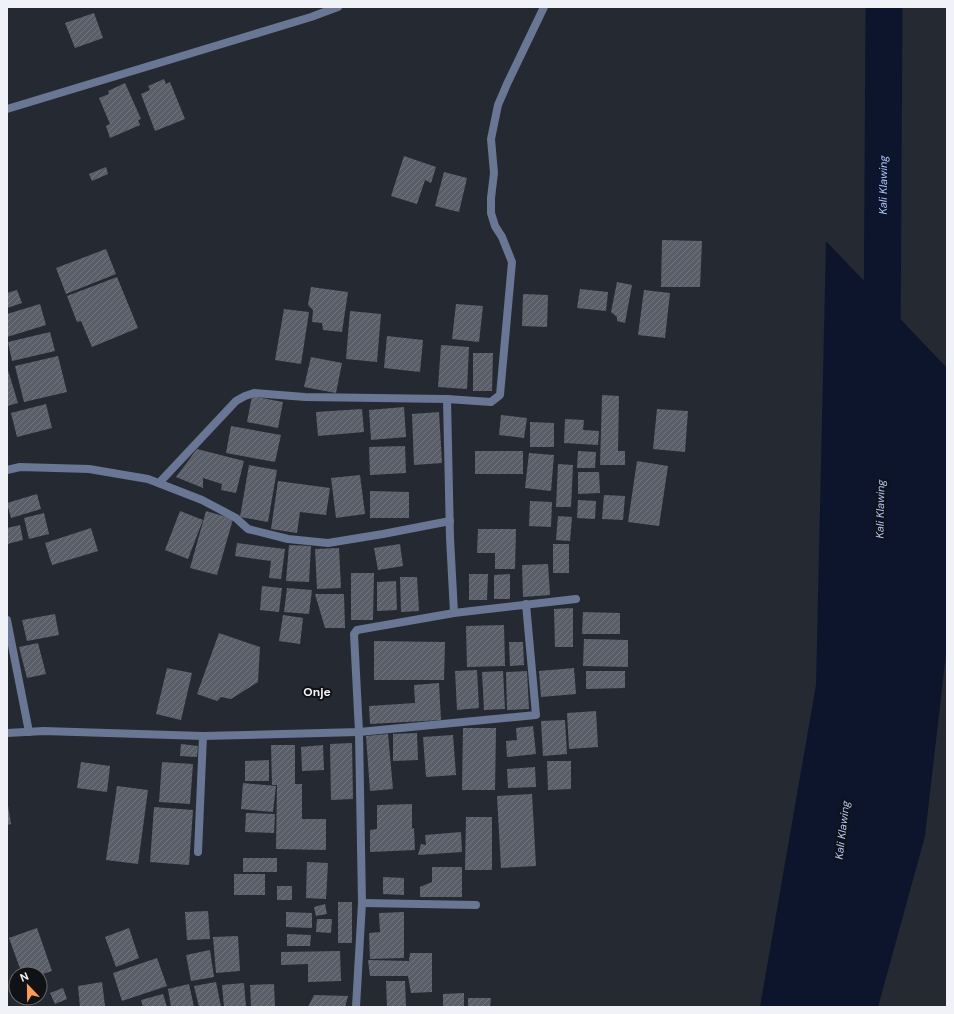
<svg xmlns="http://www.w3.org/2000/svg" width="954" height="1014" font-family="'DM Sans',sans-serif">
<defs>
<pattern id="building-hatch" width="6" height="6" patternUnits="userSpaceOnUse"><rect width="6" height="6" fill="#5a5e68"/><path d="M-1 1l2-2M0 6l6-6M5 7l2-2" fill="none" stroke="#72767e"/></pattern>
</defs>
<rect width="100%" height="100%" fill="#252932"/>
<path fill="#0c152c" d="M826,241L947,368V645L925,836L878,1007H760L816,685Z"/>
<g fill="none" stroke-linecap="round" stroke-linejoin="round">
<path stroke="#0c152c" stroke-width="37" id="s1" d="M882,351L884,7"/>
</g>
<g fill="url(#building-hatch)">
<path d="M94,13L103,38L75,48L65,23Z"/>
<path d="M164,79L166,84L170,82L185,119L155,131L141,94L150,90L148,86Z"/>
<path d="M125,83L141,119L138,120L140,125L110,138L106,126L110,124L99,98L109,94L108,91Z"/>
<path d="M404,156L436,167L431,183L425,180L417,204L391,196Z"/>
<path d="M106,167L108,174L92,181L89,174Z"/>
<path d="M444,172L467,178L459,212L435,206Z"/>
<path d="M662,240L702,241L700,287H661Z"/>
<path d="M106,249L116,274L66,294L56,268Z"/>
<path d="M117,277L138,328L92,347L81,321L77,322L67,296Z"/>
<path d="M617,282L632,285L625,323L617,321V317L611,312Z"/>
<path d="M311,287L348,292L342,332L323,330L322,323L312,322L313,310L308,305Z"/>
<path d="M580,289L608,292L606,311L577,308Z"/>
<path d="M17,290L22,303L7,308V293Z"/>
<path d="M644,290L670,293L665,338L638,335Z"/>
<path d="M523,294L548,295L547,327L522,326Z"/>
<path d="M40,304L46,325L7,337V314Z"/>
<path d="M456,304L483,306L479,342L452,339Z"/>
<path d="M284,309L309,312L301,364L275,360Z"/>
<path d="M350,311L381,314L377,362L346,359Z"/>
<path d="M50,332L55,351L12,361L8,342Z"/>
<path d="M387,336L423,340L420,372L384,368Z"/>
<path d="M441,345L469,347L467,389L438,387Z"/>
<path d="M473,353H493L492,391H473Z"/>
<path d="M58,356L67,392L24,402L15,366Z"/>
<path d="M311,357L342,363L336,393L304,387Z"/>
<path d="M7,367L18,403L7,406Z"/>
<path d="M602,395L619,396L618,451H625V465H600Z"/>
<path d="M252,396L283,402L278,428L247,422Z"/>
<path d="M46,404L52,428L17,437L11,413Z"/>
<path d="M404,407L406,437L371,440L369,410Z"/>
<path d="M362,409L364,432L318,436L316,412Z"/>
<path d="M657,409L688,411L685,452L653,449Z"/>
<path d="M439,412L442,463L414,465L412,414Z"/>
<path d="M501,415L527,418L524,438L499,435Z"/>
<path d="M565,419L584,420L583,430L599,431L598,445L564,443Z"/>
<path d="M530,422L554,423V447H530Z"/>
<path d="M231,426L281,435L275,462L226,453Z"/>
<path d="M405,446L406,473L370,475L369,447Z"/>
<path d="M197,449L244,461L236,493L221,490L222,484L203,478V488L176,477Z"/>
<rect x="475" y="451" width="48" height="23"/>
<path d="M578,451L596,452L595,468H577Z"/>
<path d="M529,453L554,455L551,491L525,488Z"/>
<path d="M637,461L668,466L659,526L628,522Z"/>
<path d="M558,464L573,465L571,507H556Z"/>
<path d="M249,465L277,470L268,522L240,517Z"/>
<path d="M578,472H599L600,493L578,494Z"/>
<path d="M360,475L365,514L336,518L331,478Z"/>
<path d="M278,481L330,488L326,515L300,512L297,533L271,529Z"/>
<path d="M370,491L409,492V518H370Z"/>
<path d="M37,494L41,509L11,518L7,503Z"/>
<path d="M604,495L625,496L623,520L602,519Z"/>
<path d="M578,500L596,501L595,519L577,518Z"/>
<path d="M530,501L552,502L551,527L529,526Z"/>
<path d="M180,511L203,520L188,559L165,550Z"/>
<path d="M206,511L233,519L217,575L190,568Z"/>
<path d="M44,513L49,534L29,539L24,518Z"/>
<path d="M558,516L572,517L570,541L556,540Z"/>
<path d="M20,525L23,540L7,544V528Z"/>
<path d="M91,528L98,551L52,565L45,543Z"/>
<path d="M478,529H516L515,569H495V553H477Z"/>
<path d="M237,543L285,549L281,579L269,578L271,561L235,556Z"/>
<path d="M400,544L403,566L378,570L374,548Z"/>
<rect x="553" y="544" width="16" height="29"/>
<path d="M289,545L311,546L309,582L286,581Z"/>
<path d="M339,548L341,588L317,589L315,549Z"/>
<path d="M548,564L550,595L523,597L522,565Z"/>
<path d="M351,573H374L373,620H351Z"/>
<path d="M469,574H488L487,600H469Z"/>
<path d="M510,574V599H494V575Z"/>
<path d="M400,577H417L419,611L401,612Z"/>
<path d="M396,581L397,610L377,611V582Z"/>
<path d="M262,586L282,588L279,612L260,610Z"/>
<path d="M287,588L312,590L309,614L284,612Z"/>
<path d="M315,594H344L345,628H325Z"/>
<path d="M573,608V647H555L554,609Z"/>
<path d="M583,612L620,613V634H582Z"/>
<path d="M55,614L59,635L27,641L22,620Z"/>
<path d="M283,615L303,618L300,644L279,641Z"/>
<path d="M504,625L505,666L467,667L466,626Z"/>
<path d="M219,633L260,647L258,682L231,699L221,697L217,701L197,694Z"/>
<path d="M584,639L628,640V667L583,666Z"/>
<path d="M374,641L445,642L444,680H374Z"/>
<path d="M509,642H523L524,665L510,666Z"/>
<path d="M38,643L46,674L27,678L19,647Z"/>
<path d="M167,668L192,673L181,720L156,714Z"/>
<path d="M574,668L576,694L541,697L539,671Z"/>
<path d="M477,670L479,708L457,710L455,671Z"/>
<path d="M503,671L505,709L484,710L482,672Z"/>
<path d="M527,671L529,709L507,710L506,672Z"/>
<path d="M586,671H625V688L586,689Z"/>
<path d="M439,683L441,720L370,724L369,706L415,703L414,685Z"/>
<path d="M596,711L598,747L569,749L567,713Z"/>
<path d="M565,720L567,754L543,756L541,721Z"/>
<path d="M533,726L536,754L507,757L506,741L517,740L516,728Z"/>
<path d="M463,728H496L495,790H462Z"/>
<path d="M417,733L418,760L393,761V734Z"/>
<path d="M388,734L393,789L370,791L366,736Z"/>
<path d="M453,735L456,775L426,777L423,737Z"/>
<path d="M352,743L353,799L331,800L330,744Z"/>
<path d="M181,744L198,746L197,757L180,756Z"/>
<path d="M271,745H295V784H302V819H326V850L276,849L277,785H272Z"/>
<path d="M323,745L324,770L302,771L301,747Z"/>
<path d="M269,760V781H245V761Z"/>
<path d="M547,761H571V789L548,790Z"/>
<path d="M81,762L110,766L107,792L77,788Z"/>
<path d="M162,762L193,764L190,804L159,802Z"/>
<path d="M535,767L536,787L508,788L507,769Z"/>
<path d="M243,783L276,786L273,812L241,809Z"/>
<path d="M117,786L148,790L138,864L106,860Z"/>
<path d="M532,794L536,866L501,868L497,796Z"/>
<path d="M412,804V829L414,828L415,850L370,852V830L377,829V805Z"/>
<path d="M8,806L11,824L7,825V807Z"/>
<path d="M154,807L193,810L189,865L150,862Z"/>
<path d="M246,813L275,814L274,833L245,832Z"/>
<path d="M466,817H492V870H465Z"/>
<path d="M461,832L462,852L418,855L421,844L426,845L425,835Z"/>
<rect x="243" y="858" width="34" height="14"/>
<path d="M307,862L328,863L326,899L306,898Z"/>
<path d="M432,867H462V897H420V887L432,882Z"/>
<rect x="234" y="874" width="31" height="21"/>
<path d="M383,877L404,878V895L383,894Z"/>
<rect x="277" y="886" width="15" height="14"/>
<rect x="338" y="902" width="14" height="41"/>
<path d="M325,904L327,914L316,916L314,907Z"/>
<path d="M208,911L210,939L187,940L185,912Z"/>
<path d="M286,912L312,913V928L286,927Z"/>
<path d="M404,912V958L370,959L369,933L380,932L379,913Z"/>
<path d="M317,919H332L331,933L316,932Z"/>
<path d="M37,928L52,971L40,975L22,974L9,938Z"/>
<path d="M129,928L139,958L116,967L105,937Z"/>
<path d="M287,934L311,935L310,946H287Z"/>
<path d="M238,936L240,971L216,973L213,937Z"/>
<path d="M210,950L214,977L191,981L186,955Z"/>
<path d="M340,951L341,981L308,982V964L281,965V952Z"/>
<path d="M410,953H432V992L411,993L408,976H370L368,960L409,961Z"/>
<path d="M157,958L167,986L122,1001L113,973Z"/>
<path d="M386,981H405L406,1007H387Z"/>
<path d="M102,982L105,1006L80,1007L78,986Z"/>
<path d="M216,982L221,1007H199L194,986Z"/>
<path d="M244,983L246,1007H224L222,985Z"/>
<path d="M189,984L194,1007H171L168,989Z"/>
<path d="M274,984L275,1007H251L250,985Z"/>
<path d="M63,988L67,999L55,1004L50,993Z"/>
<path d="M464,993V1007H443V994Z"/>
<path d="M163,994L167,1007H143L141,1000Z"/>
<path d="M314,995L348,996L345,1007H308Z"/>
<path d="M468,998H491L490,1007H468Z"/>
</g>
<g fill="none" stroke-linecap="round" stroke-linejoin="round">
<g stroke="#697694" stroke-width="8">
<path d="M7,109L311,17L338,7"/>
<path d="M447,399L491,402L500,395L512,262L502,237L495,226L491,213V198L494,173L491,139L498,105L507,84L544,7"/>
<path d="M7,470L20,467L89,469L148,479L202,500L236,518L248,529L288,539L328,543L383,534L450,521"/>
<path d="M159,483L236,401L245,396L254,393L305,397L447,399L450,538L454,613L357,630L354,634L359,732L362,903L356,1007"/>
<path d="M454,613L576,599"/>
<path d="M7,620L29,732"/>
<path d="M7,733L44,731L203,736L359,732L536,715L526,604"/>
<path d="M198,852L203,736"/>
<path d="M362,903L476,905"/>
</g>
</g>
<g text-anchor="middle" stroke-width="4" stroke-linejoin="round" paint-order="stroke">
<g font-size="11" font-style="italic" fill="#aec5fa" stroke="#101216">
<text dy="4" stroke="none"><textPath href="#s1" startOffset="166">Kali Klawing</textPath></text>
<text transform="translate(880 509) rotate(-89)" y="4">Kali Klawing</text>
<text transform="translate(842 830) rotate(-83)" y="4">Kali Klawing</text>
</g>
<g font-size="12" font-weight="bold" fill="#f0f2f8" stroke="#101216">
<text x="317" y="696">Onje</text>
</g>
</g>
<rect width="954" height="1014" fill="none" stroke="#f0f2f8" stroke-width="16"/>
<g transform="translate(28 986) rotate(338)"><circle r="19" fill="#101216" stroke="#6a6c70"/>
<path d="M0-3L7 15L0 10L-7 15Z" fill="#fc9d53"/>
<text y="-6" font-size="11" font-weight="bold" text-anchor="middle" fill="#f0f2f8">N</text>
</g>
</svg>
